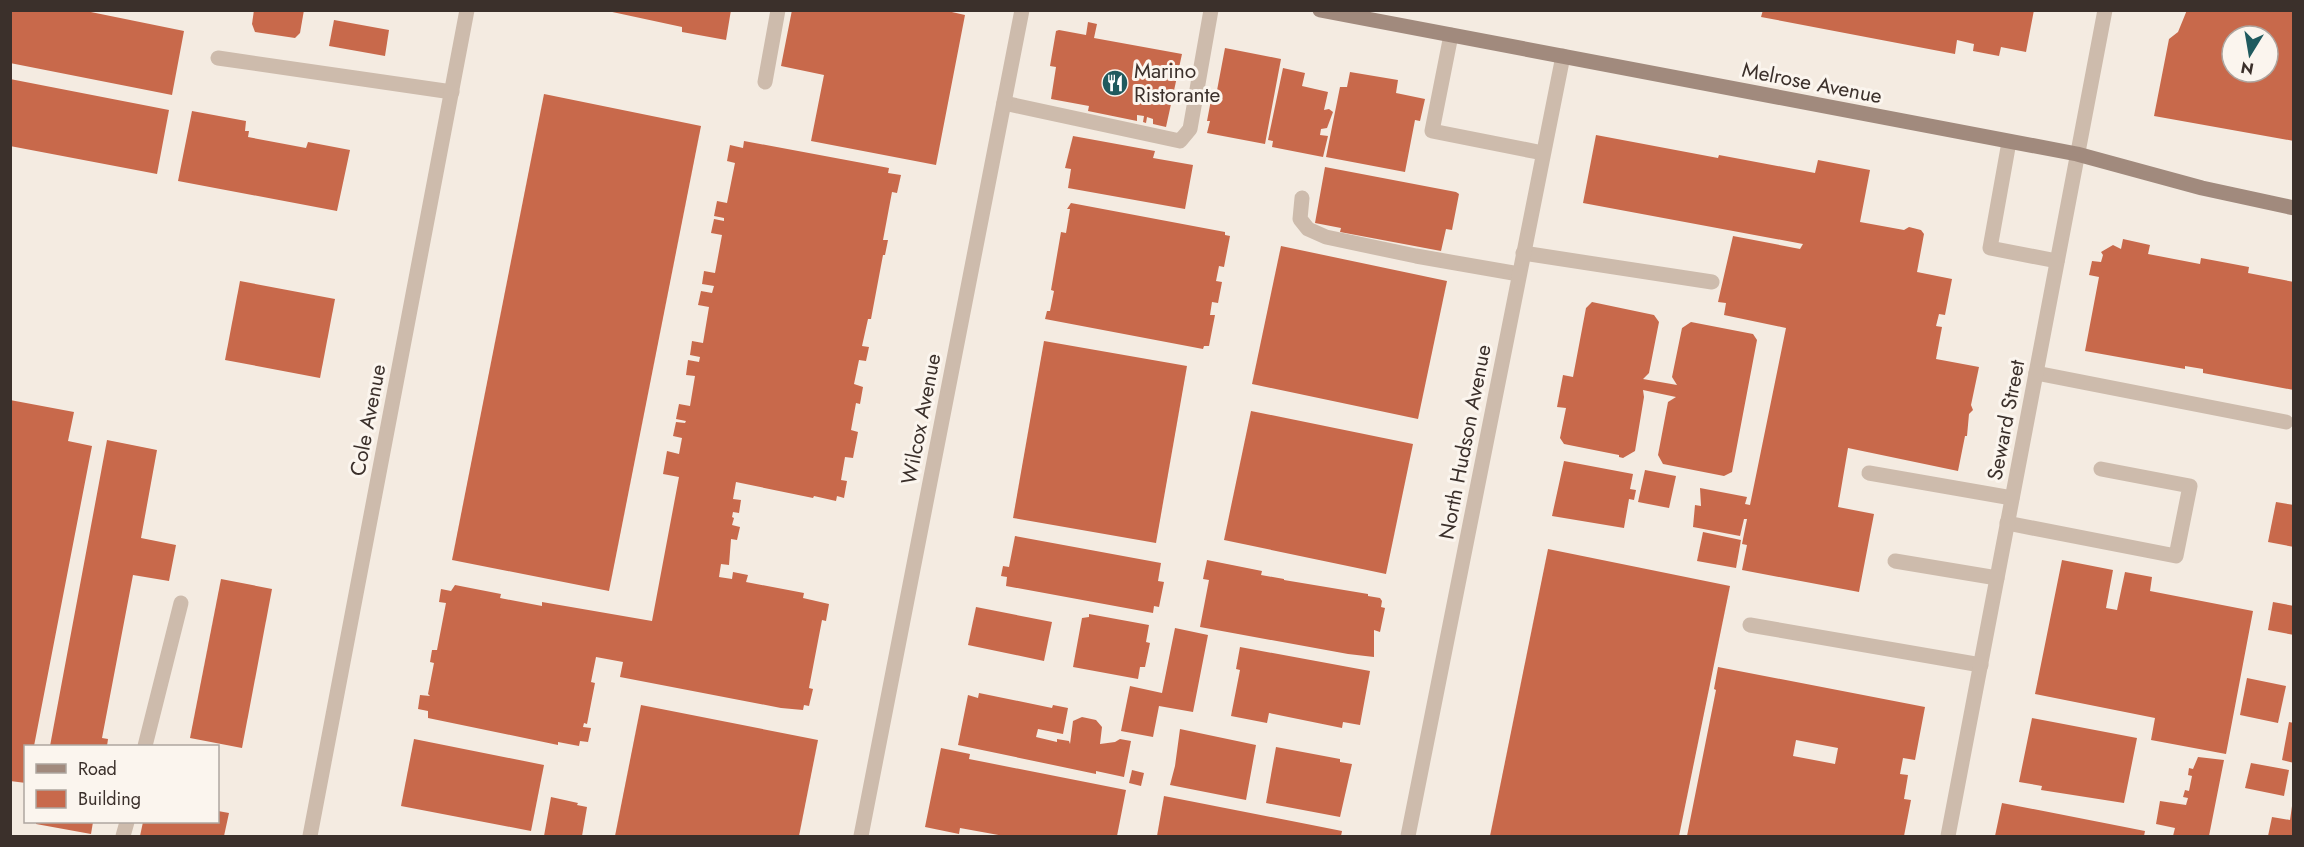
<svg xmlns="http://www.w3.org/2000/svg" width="2304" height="847" font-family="Jost,sans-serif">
<rect width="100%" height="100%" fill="#f4ebe1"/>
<g fill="#c8694b" fill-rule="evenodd">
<path d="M10,10H81L184,31L172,95L10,63Z"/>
<path d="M254,10H304L300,33L295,38L255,32L252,24Z"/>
<path d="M603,10H731L726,40L682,32V27Z"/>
<path d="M792,10H943L965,15L936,165L811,141L824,75L781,66Z"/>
<path d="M1763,10H2034L2026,52L2001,47L1999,56L1973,51L1974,44L1957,40L1955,54L1761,17Z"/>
<path d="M2187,10H2294V141L2154,116L2169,39L2178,32ZM2232,36H2268V72H2232Z"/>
<path d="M334,20L389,30L385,56L329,46Z"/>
<path d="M1088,22L1097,24L1094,38L1182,54L1166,127L1153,124V119L1147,117L1146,123L1143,122L1144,116L1137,115V121L1088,111L1089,106L1051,99L1056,67L1050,66L1056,31L1059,30L1086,35Z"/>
<path d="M1225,48L1281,59L1265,144L1207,133L1210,121H1207L1211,100L1215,101Z"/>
<path d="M1283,68L1305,73L1302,86L1328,92L1324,110L1329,109L1333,112L1327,128L1321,129L1320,135L1328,136L1323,157L1272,147L1273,141L1268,140Z"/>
<path d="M1350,72L1398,80L1396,93L1425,99L1420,121L1415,120L1405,172L1326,157L1340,87H1347Z"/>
<path d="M10,79L169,110L157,174L10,146Z"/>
<path d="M544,94L701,126L609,591L452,560Z"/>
<path d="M192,111L246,121L245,131H249L248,137L306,148L308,142L350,150L337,211L178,181Z"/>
<path d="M1596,135L1718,158L1719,155L1815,173L1818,160L1870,170L1860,222L1904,230L1909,227L1921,230L1924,234L1917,272L1952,279L1945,315L1939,314L1936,326L1942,327L1936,359L1979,367L1971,405L1973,410L1969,414L1967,436H1965L1958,471L1848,448L1838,507L1874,514L1859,592L1742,570L1747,545L1742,544L1747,519H1744L1740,536L1693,527L1695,505L1701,506L1700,488L1747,497L1745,504L1750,505L1786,328L1724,315L1726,303L1718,302L1733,236L1800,249L1803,244L1583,203Z"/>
<path d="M1073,136L1155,151L1153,158L1193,165L1185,209L1068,188L1071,169L1065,168Z"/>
<path d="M744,141L889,168L888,173L901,175L897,193L892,192L883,240H888L885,255H883L871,319H868L862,346L869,347L866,361L859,360L854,384L863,387L860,404L856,403L851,430L858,432L853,458L845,457L841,480L847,481L844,498L837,496L836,501L814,496L813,498L736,482L733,499L741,500L739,513L733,512L732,517L734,518L732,525L740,527L737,540L731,539L729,565L721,564L719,577L732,579L733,572L748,575L746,582L804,593L803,598L829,604L826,621L822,620L809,688L813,689L809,706L804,705L803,710L781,708L620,677L623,662L596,657L591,682L595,683L587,724L584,723L583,727L591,728L588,742L580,741L579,746L558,742V745L428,718V711L418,709L420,695L430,696L428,694L434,663L430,662L432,650H437L446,603L439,602L441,589L451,591L455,585L501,594L500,598L542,606V602L652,621L679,477L663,474L667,451L679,454L682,438L673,436L676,422L685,423L686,421L676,419L679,404L690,406L695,376L686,375L688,360L699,362L700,357L690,355L692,341L703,343L709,307L698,305L701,291L712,293L714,286L702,284L704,271L715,273L722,235L711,233L714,219L724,221V218L714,216L717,201L727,203L735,163L727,161L730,145L743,148Z"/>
<path d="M1325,167L1456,192L1459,194L1452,230L1446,229L1441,251L1340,232L1341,228L1315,223Z"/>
<path d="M1071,203L1225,232V235L1230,236L1224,267L1219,266L1216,281L1222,282L1218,303L1212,302L1210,315H1215L1209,346H1204L1203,349L1045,319L1047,311H1050L1054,291L1051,290L1061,232L1066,233L1070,209H1067Z"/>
<path d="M2123,239L2150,245L2148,254L2200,264L2201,258L2249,267L2248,273L2294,282V390L2203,373V369L2185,366V369L2085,351L2099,277L2089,275L2092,261L2101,262L2103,255L2101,252L2113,245L2121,249Z"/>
<path d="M1281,246L1447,281L1418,419L1252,384Z"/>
<path d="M240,281L335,299L320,378L225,360Z"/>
<path d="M1592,302L1654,315L1659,322L1649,373L1643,379L1677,385L1672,377L1682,328L1691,322L1753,334L1757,340L1732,472L1724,476L1663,464L1658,455L1668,402L1676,397L1643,390L1644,397L1635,451L1623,458L1619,457V455L1564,444L1560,438L1566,408L1557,407L1563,375L1573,377L1586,308Z"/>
<path d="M1044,341L1187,366L1156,543L1013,518Z"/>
<path d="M10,400L74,412L68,441L92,446L34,746H26V783L10,781Z"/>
<path d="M1251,411L1413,444L1386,574L1224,540Z"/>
<path d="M107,440L157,450L141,538L176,545L169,581L133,575L102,738L108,739L107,746H50Z"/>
<path d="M1564,461L1633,474L1630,489L1636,490L1634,500L1629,499L1624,528L1552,516Z"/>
<path d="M1645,470L1676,476L1669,508L1638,502Z"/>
<path d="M2276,502L2294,505V547L2268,542Z"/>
<path d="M1703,532L1741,540L1736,568L1697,561Z"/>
<path d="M1015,536L1161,563L1158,581L1164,582L1159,607L1154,606L1153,613L1006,586L1007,577L1001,576L1003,566L1009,567Z"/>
<path d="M1548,549L1730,586L1679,836H1490Z"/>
<path d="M1207,560L1262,571L1261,575L1284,579V580L1368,594V596L1380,598L1382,601L1381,607L1385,608L1380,632L1374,630V657L1348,654L1200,627L1209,580L1203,579Z"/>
<path d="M2062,560L2113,570L2106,608L2117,610L2125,572L2152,577L2150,591L2253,611L2226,754L2151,740L2155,718L2035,694Z"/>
<path d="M221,579L272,589L242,748L190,738Z"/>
<path d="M2273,602L2294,606V635L2268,630Z"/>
<path d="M976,607L1052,622L1044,661L968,645Z"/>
<path d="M1089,614L1149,625L1146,642L1150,643L1145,667H1140L1138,679L1073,667L1082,618L1089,617Z"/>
<path d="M1175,628L1208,635L1193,712L1159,706L1153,737L1121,731L1130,686L1162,693Z"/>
<path d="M1240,647L1370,671L1360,725L1343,722L1342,728L1269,713L1267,723L1231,716L1240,670L1236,669Z"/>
<path d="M1718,667L1925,707L1915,760L1903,758L1900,774L1908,775L1904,799L1911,800L1904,836H1687L1716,690L1714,689ZM1796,740L1838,748L1835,764L1793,756Z"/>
<path d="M2247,678L2286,686L2278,723L2240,715Z"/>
<path d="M979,693L1052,708L1053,705L1068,708L1063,734L1038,729L1036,737L1057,742V739L1069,741L1070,744L1073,721L1082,717L1096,720L1102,727L1100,744L1115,742L1120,739L1131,741L1124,777L1096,771V774L958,745L968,695L978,698Z"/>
<path d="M641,705L818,740L799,836H615Z"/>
<path d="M2032,718L2137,738L2124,803L2041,790L2042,786L2019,782Z"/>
<path d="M2289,722L2294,723V763L2282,760Z"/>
<path d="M1180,729L1256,745L1246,800L1170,785L1175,766Z"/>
<path d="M414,739L544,765L531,831L401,806Z"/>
<path d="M1276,747L1340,759V762L1352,764L1340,817L1266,803Z"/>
<path d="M941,748L970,754L969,759L1126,790L1117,836H1004L960,828L959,834L925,827Z"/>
<path d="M2198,757L2224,760L2209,836H2173L2175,828L2156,824L2160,801L2186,805L2188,798L2183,797L2185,790L2189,791L2192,776L2188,775L2189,768L2193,769Z"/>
<path d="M2251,763L2289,770L2284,796L2245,788Z"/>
<path d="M1132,770L1144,773L1141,786L1129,783Z"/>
<path d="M1164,796L1342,831L1341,836H1157Z"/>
<path d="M551,797L578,803L577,805L587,807L582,836H544Z"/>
<path d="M2002,803L2145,831L2144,836H1995Z"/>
<path d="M2292,806L2294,836H2268L2272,817L2290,820Z"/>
<path d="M218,811L229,813L224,836H140L143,822H218Z"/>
<path d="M36,822H93L91,834L36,824Z"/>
</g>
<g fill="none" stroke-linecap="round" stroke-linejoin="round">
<g stroke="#cdbbac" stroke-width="15">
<path d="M1451,35L1432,131L1543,153"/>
<path d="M218,58L452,92"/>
<path d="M765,82L778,10"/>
<path d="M1004,103L1180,141L1190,129L1211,10"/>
<path d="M2009,142L1990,248L2057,261"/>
<path d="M1302,198L1300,219L1308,229L1326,237L1416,256L1519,274"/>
<path d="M1523,253L1712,282"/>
<path d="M2036,373L2286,422"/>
<path d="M1869,473L2012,498"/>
<path d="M2007,523L2176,556L2190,486L2101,469"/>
<path d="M1895,561L1997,578"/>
<path d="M1750,625L1981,665"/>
<path d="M145,746L181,603"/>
<path d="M123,836L127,822"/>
</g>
<g stroke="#cdbbac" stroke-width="15">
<path d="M310,836L467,10"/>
<path d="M861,836L1022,10"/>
<path d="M1408,836L1563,56"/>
<path d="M1948,836L2105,10"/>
</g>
<path stroke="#a18a7d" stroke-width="15" d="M1320,10L2077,154L2202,188L2294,208"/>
</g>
<defs>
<symbol id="restaurant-disc" viewBox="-11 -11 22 22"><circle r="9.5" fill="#1f5a5e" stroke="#fbf5ee"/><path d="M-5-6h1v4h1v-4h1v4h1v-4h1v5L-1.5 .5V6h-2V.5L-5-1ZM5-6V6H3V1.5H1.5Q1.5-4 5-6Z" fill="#fff"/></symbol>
</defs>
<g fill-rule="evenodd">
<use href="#restaurant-disc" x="1100" y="68" width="30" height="30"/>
</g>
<g text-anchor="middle" stroke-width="6" stroke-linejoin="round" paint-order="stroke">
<g font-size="21" fill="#3b302b" stroke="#fbf5ee" text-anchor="start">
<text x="1134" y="78">Marino<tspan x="1134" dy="24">Ristorante</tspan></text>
</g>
<g font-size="21" fill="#3b302b" stroke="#fbf5ee">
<text transform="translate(1812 83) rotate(11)" y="7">Melrose Avenue</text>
<text transform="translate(921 419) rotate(-79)" y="7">Wilcox Avenue</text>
<text transform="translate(368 420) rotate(-79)" y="7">Cole Avenue</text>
<text transform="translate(2006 420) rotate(-79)" y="7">Seward Street</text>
<text transform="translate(1465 442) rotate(-79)" y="7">North Hudson Avenue</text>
</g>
</g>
<rect width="2304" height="847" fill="none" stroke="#3b302b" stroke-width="24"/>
<rect x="24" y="745" width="195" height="78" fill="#fbf5ee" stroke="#aea6a0" stroke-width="1.5"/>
<rect x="36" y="764" width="30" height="9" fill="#a18a7d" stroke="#aea6a0" stroke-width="1.5"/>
<text x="78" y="775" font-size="18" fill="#3b302b">Road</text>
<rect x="36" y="790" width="30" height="18" fill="#c8694b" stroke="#aea6a0" stroke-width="1.5"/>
<text x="78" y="805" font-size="18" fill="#3b302b">Building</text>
<g transform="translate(2250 54) rotate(191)"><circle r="28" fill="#fbf5ee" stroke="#aea6a0" stroke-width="1.5"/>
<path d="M0-4.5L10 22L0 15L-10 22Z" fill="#1f5a5e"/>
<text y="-9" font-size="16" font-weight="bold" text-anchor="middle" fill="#3b302b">N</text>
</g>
</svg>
